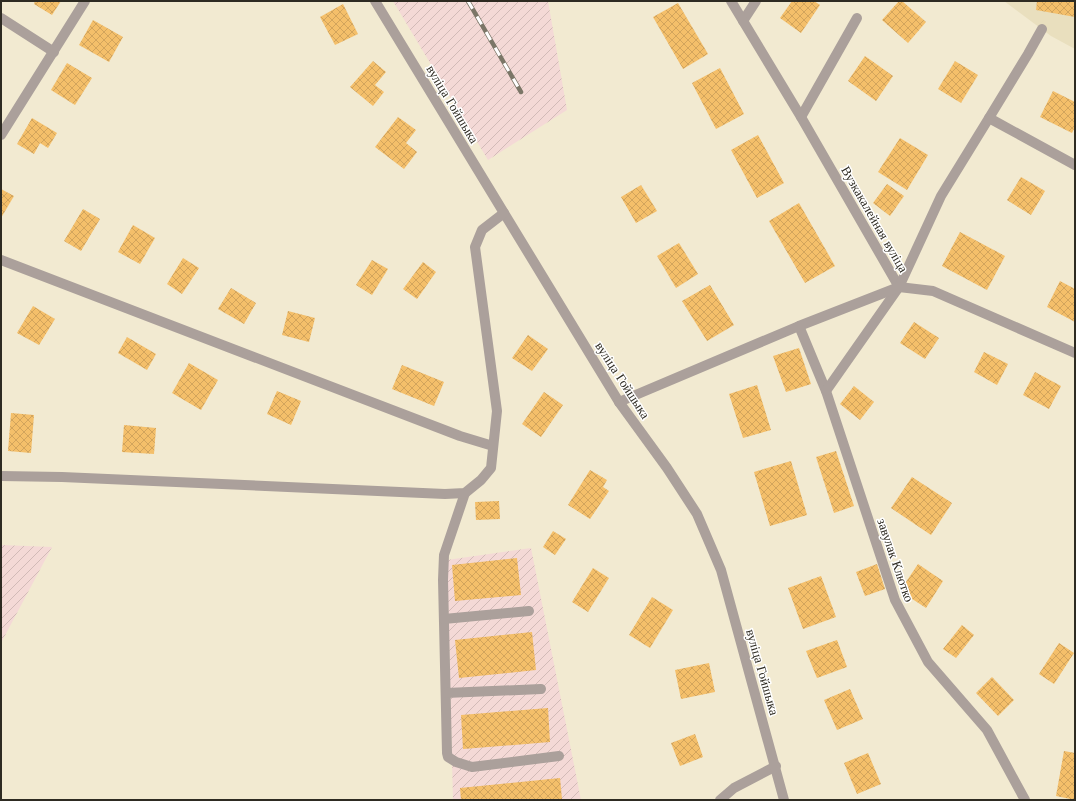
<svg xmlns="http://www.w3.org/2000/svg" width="1076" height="801" font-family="'Libre Baskerville',serif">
<defs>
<pattern id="industrial-furrows" width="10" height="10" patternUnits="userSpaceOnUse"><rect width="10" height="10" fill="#f4d9d6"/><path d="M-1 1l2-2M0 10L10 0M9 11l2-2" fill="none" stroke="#d2bab7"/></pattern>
<pattern id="building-cross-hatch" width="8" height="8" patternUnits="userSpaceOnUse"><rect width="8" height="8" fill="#f4bf6a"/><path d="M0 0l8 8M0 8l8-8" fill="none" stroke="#d2a45c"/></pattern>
</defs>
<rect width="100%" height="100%" fill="#f2ead1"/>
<path fill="#e9dfbe" d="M1004,1H1075V49L1051,36Z"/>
<g fill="url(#industrial-furrows)">
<path d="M393,1H548L567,110L488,160Z"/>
<path d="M1,545L52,547L1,643Z"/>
<path d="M531,548L581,800H453L447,560Z"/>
</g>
<g fill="url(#building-cross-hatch)">
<path d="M35,1H61L52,15L34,4Z"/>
<path d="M792,1H814L820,5L801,33L780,18Z"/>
<path d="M899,1H902L926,22L908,43L882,20Z"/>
<path d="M1037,1H1075V17L1036,10Z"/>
<path d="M678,3L708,54L683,69L653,17Z"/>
<path d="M343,4L358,34L335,45L320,17Z"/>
<path d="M93,20L123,37L109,62L79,45Z"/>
<path d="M865,56L893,76L876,101L848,81Z"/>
<path d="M373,61L386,72L375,85L384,92L373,106L350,87Z"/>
<path d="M955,61L978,75L961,103L938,89Z"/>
<path d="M67,63L92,78L75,105L51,90Z"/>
<path d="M720,68L744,114L716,129L692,83Z"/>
<path d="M1053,91L1075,102V127L1072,133L1040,117Z"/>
<path d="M398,117L416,130L406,143L417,152L404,169L375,147Z"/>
<path d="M32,118L57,133L48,148L40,143L34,154L17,144Z"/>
<path d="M758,135L784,183L757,198L731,150Z"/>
<path d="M900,138L928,155L907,190L878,172Z"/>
<path d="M1021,177L1045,191L1031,215L1007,200Z"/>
<path d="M887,184L904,196L890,216L873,203Z"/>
<path d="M641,185L657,211L636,223L621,197Z"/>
<path d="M1,189L14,196L1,218Z"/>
<path d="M799,203L835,266L805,283L769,221Z"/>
<path d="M83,209L100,219L81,251L64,241Z"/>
<path d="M133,225L155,238L140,264L118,252Z"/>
<path d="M960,232L1005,256L987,290L942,266Z"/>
<path d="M679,243L698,274L676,288L657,256Z"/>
<path d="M183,258L199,268L182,294L167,284Z"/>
<path d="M372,260L388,269L372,295L356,285Z"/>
<path d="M423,262L436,272L417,299L403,289Z"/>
<path d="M1060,281L1075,289V322L1047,307Z"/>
<path d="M710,285L734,325L707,341L682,301Z"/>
<path d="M231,288L256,303L244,324L218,309Z"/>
<path d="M33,306L55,319L39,345L17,333Z"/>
<path d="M288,311L315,318L309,342L282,335Z"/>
<path d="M914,322L939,338L925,359L900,343Z"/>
<path d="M528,335L548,349L532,371L512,358Z"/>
<path d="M127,337L156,354L147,370L118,353Z"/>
<path d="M799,348L811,384L786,392L773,356Z"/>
<path d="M984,352L1008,364L997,385L974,372Z"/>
<path d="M189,363L218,380L201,410L172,393Z"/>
<path d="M402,365L444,382L434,406L392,389Z"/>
<path d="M1035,372L1061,386L1049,409L1023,395Z"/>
<path d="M757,385L771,430L743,438L729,394Z"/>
<path d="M854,386L874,402L860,420L840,404Z"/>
<path d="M277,391L301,401L291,425L267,414Z"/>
<path d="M544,392L563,405L541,437L522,424Z"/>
<path d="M11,413L34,415L31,453L8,451Z"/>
<path d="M124,425L156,428L154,454L122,452Z"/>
<path d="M836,451L854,506L834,513L816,457Z"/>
<path d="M791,461L807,515L770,526L754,472Z"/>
<path d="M590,470L607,480L603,487L609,491L590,519L568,505Z"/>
<path d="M912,477L952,503L931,535L891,508Z"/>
<path d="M499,501L500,519L476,520L475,502Z"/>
<path d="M553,531L566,539L555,555L543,547Z"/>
<path d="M517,558L521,595L455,601L452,565Z"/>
<path d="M877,564L885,589L865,596L856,572Z"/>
<path d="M918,564L943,581L926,608L900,591Z"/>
<path d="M593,568L609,578L588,612L572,602Z"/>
<path d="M821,576L836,617L803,629L788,588Z"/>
<path d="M652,597L673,610L650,648L629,635Z"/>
<path d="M962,625L974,635L956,658L943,649Z"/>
<path d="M532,632L536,670L459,678L455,640Z"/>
<path d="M837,640L847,667L817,678L806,651Z"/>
<path d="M1059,643L1074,653L1054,684L1039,674Z"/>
<path d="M709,663L715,692L681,699L675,670Z"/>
<path d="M992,677L1014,700L998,716L976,693Z"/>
<path d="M850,689L863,719L837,730L824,700Z"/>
<path d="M548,708L550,742L463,749L461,715Z"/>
<path d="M695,734L703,757L680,766L671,743Z"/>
<path d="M1064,751L1075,753V800L1056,796Z"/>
<path d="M868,753L881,784L857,794L844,763Z"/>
<path d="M560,778L562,799L550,800H461L460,788Z"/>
</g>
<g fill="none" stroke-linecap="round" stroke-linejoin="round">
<g stroke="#aba09b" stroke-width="10">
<path d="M743,21L756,1"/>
<path d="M801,117L857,18"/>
<path d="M989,118L1028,54L1042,29"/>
<path d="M465,493L444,555L443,580L447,753L448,757L456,762L472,767L559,756"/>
<path d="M444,619L529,611"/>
<path d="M446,693L541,689"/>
<path d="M720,800L734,788L776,766"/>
</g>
<g stroke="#aba09b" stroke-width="10">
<path d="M375,1L619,402L667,468L697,514L721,570L784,800"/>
<path d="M731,1L801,117L899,287"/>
<path d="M1,18L54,52"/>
<path d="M1,135L85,1"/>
<path d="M1,260L460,436L493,446"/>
<path d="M799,326L826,391L895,600L928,662L987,730L1025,800"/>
<path d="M826,391L899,287L941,196L989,118L1075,165"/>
<path d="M619,402L799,326L899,287L933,291L1075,353"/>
<path d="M1,476L62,477L445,494L465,493L481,480L491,468L497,411L475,247L482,230L504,213"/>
</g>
<defs>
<path id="rail" d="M468,1L521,92"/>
</defs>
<use href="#rail" stroke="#7b7667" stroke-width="4.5"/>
<use href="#rail" stroke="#fff" stroke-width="3" stroke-dasharray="9" stroke-linecap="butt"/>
</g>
<g text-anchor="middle" stroke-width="3" stroke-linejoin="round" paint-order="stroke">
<g font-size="13" fill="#2e2b22" stroke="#fff">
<text transform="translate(453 104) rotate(59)" y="5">вуліца Гойшыка</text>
<text transform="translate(875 219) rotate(60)" y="5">Вузкакалейная вуліца</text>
<text transform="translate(623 380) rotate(57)" y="5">вуліца Гойшыка</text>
<text transform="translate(896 560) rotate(71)" y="5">завулак Клютко</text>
<text transform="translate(763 672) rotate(74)" y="5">вуліца Гойшыка</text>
</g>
</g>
<rect width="1076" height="801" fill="none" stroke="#2e2b22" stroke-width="4"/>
</svg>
